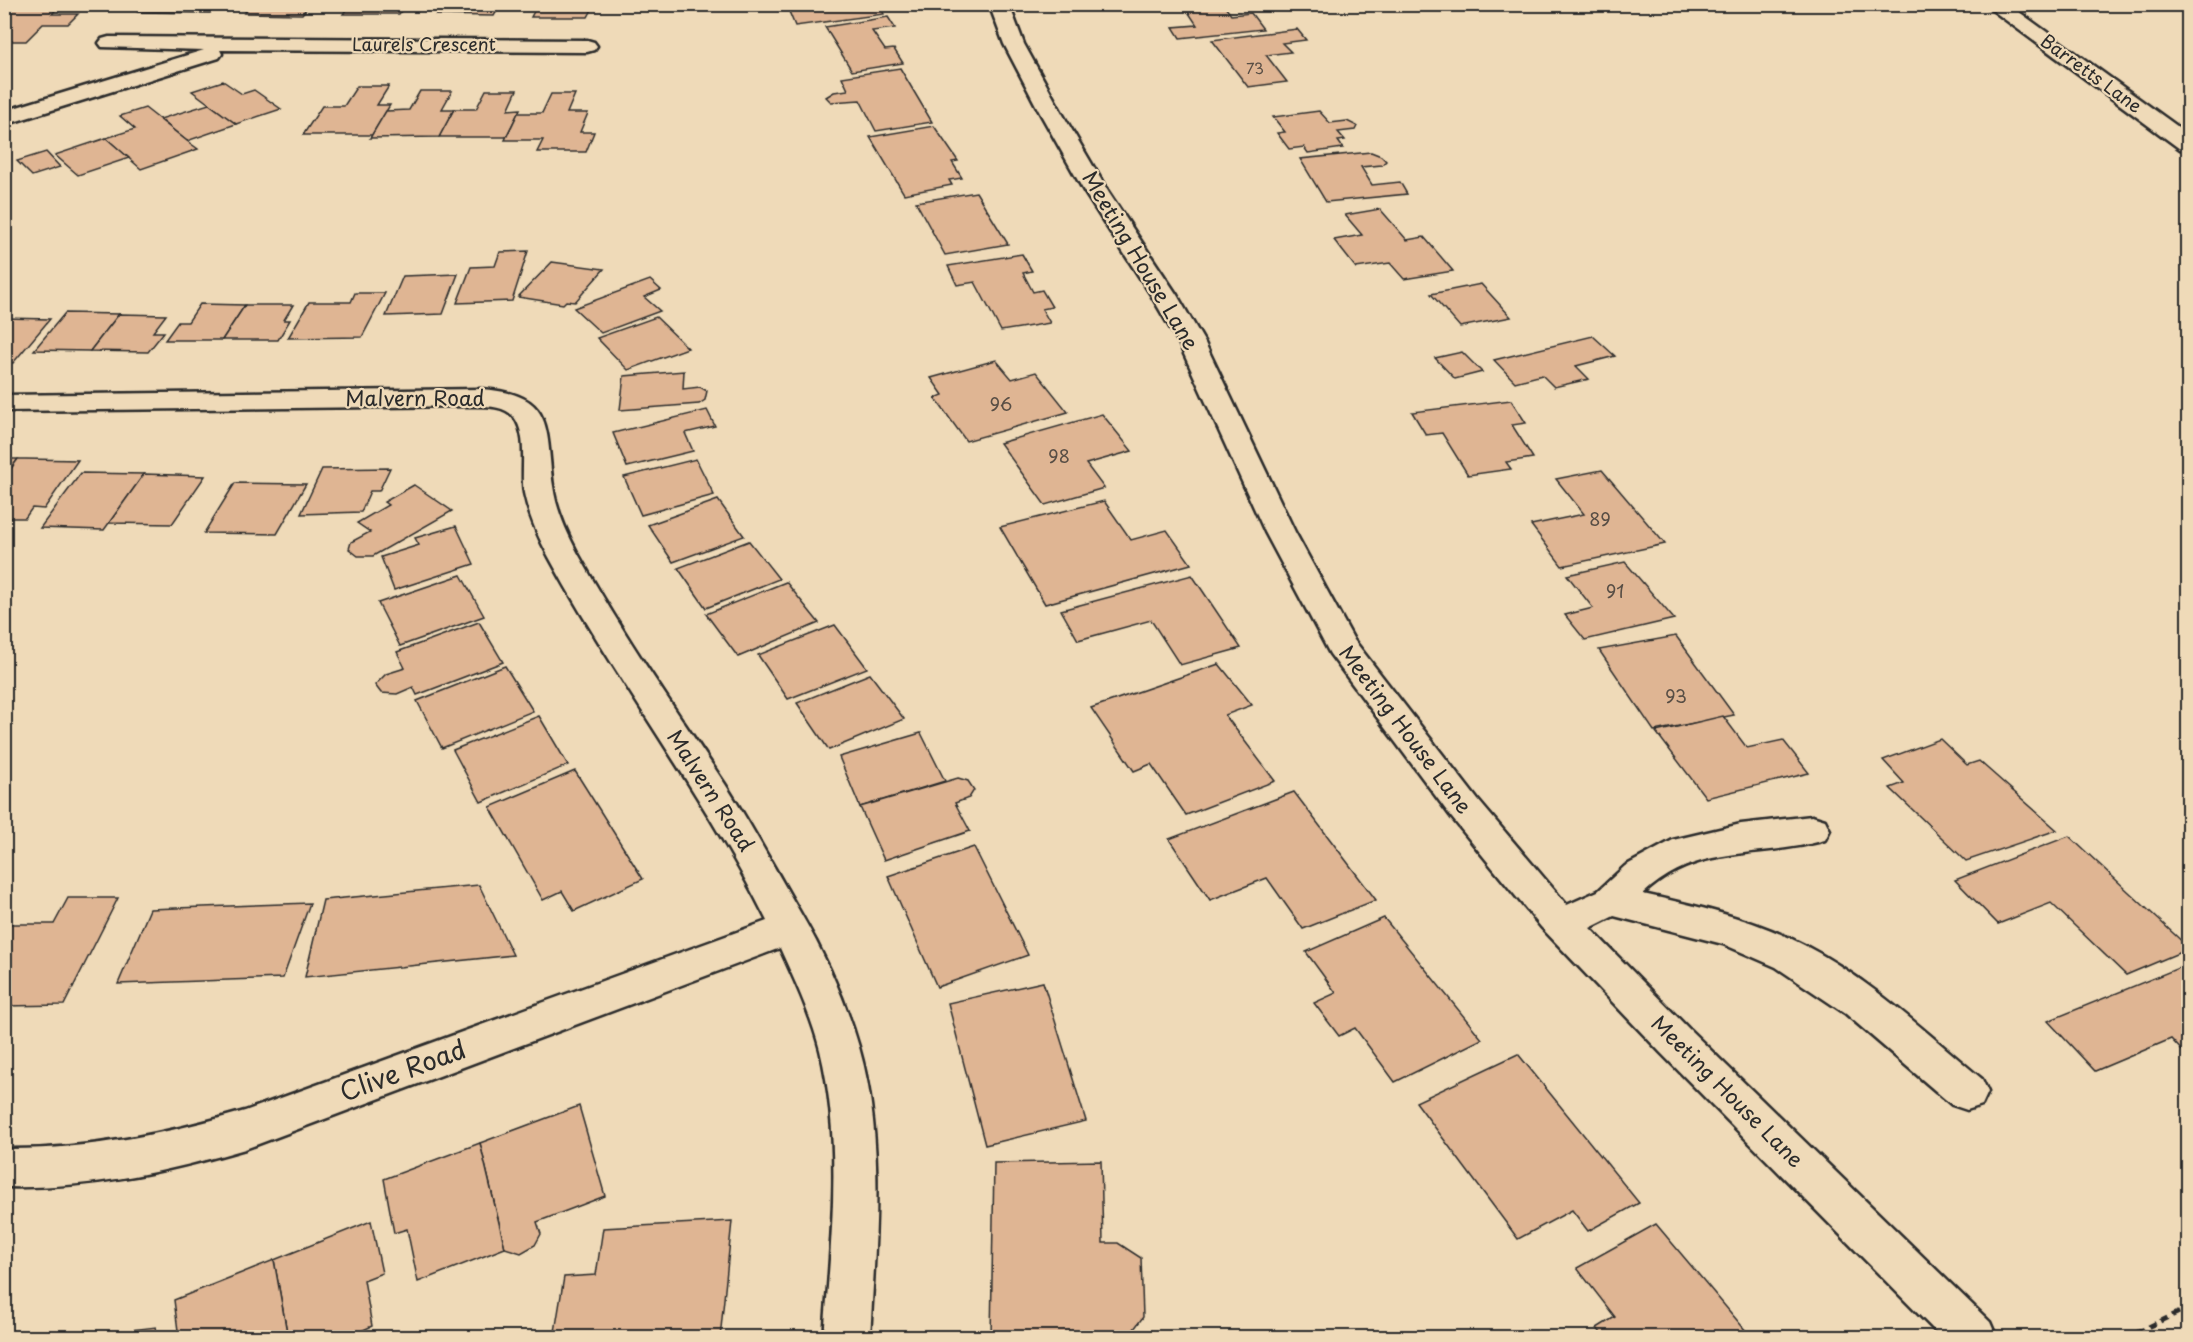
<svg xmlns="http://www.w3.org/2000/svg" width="2193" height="1342" font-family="'Playpen Sans',sans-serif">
<rect width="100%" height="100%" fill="#efdab8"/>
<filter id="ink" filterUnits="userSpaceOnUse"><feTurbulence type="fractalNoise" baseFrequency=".0167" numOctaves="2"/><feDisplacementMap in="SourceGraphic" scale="12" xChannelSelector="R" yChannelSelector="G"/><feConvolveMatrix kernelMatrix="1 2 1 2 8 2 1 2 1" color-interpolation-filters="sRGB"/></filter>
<g filter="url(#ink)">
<g fill="#dfb593" stroke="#2b2b2b" stroke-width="1.5">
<path d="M12,4H61L52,14H78L68,24H43L26,41H12L4,48V12Z"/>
<path d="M145,4H218L210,13L138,12Z"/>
<path d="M252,4H310L302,14L244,13Z"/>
<path d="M350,4H406L399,14H343Z"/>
<path d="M444,4H501L494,16L436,15Z"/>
<path d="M538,4H595L588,17H531Z"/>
<path d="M879,4L884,14L795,26L788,9L819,4Z"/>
<path d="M1208,4H1223L1231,15L1251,13L1263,29L1180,38L1173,27L1197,25L1185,7Z"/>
<path d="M888,17L895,28L872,31L885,50L894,49L903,63L852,71L825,27Z"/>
<path d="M1297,29L1306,40L1282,43L1291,52L1266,55L1287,82L1248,87L1212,40Z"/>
<path d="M900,68L932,122L876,131L860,100L831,102L826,97L834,92L848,90L842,77Z"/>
<path d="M223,81L242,94L254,90L281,109L236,124L192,91Z"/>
<path d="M357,86H389L377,105H390L372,135H303L322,106H344Z"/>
<path d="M486,90H517L508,110L520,109L506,137H439L454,109H476Z"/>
<path d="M420,91H452L442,109H454L439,137L370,138L386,111L409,110Z"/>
<path d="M551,94H575L567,113H588L580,132H594L586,152H537L543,140H505L518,113H542Z"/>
<path d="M209,104L236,124L187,141L160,119Z"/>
<path d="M145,108L187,141L198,149L141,169L106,138L135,129L120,116Z"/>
<path d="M1319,111L1330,123L1347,121L1357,126L1355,130L1338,132L1345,140L1338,141L1343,148L1308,153L1304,147L1289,149L1277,133L1285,132L1273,117Z"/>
<path d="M934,126L958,161L952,162L962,178L949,180L952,185L904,194L870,137Z"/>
<path d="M106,138L129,158L78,175L55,155Z"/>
<path d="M46,152L60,167L32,176L17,161Z"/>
<path d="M1371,152L1381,156L1386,161L1382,165L1361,167L1372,185L1400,182L1407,194L1326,202L1300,159Z"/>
<path d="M976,192L1008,244L945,255L916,202Z"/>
<path d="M1380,209L1407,240L1424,237L1453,271L1404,279L1390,263L1356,268L1334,240L1362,235L1345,215Z"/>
<path d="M528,251L512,301L457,303L471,267L495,266L500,252Z"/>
<path d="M1022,254L1032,271L1023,273L1033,292L1042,290L1052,307L1042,309L1050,323L1001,331L975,282L957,285L948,266Z"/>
<path d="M552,262L604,269L575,302L566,301L563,304L518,297Z"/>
<path d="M458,274L443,314L386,316L403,276Z"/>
<path d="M650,280L661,290L644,297L660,311L601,333L574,308Z"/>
<path d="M1481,284L1511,317L1460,327L1431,294Z"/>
<path d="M355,293H385L362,337L288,338L309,302H351Z"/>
<path d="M200,304L245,305L222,340H165L178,322H188Z"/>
<path d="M245,305H293L284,320H290L278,340H222Z"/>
<path d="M65,313L119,314L90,351L34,350Z"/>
<path d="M119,314L166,315L153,332H164L148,352L90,351Z"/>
<path d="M656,317L688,348L628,370L597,338Z"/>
<path d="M4,318L50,319L13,363L4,362Z"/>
<path d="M1593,336L1615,356L1576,366L1589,379L1554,387L1542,375L1515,382L1494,360Z"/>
<path d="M1462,352L1482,372L1455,379L1435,358Z"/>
<path d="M996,360L1012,379L1036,372L1068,412L966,441L935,398L943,395L931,378Z"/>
<path d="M684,371L683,389L700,387L707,391L705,400L699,404L620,410L624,376Z"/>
<path d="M1511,400L1526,423L1512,425L1533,458L1506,462L1511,469L1468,475L1442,433L1426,435L1412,412Z"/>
<path d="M707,410L715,426L685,433L693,451L627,467L613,433Z"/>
<path d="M1102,414L1132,451L1086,464L1104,488L1045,505L1000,443Z"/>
<path d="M4,459H18L4,478Z"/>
<path d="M18,459H25L78,460L44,509L32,508L25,518H4V478Z"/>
<path d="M696,459L714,495L641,515L624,477Z"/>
<path d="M390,468L379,491H370L361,512L301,514L322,469Z"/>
<path d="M1602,470L1665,544L1562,566L1531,525L1584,514L1556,479Z"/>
<path d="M81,473L144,474L104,530L40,528Z"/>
<path d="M144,474L205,476L172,524L109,523Z"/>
<path d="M235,483L306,484L277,534L204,533Z"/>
<path d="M414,485L452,511L373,556H358L349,549L351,542L370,532L357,523L388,505L384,502Z"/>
<path d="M718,500L744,536L673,562L648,525Z"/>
<path d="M1104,501L1131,540L1167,530L1191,564L1045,604L1000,527Z"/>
<path d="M456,526L474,564L394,590L381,557L419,545L415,538Z"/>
<path d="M749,541L779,579L706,608L678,568Z"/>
<path d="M1625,562L1674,619L1585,640L1565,615L1593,608L1567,575Z"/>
<path d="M461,575L484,616L400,646L378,603Z"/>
<path d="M1192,575L1241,648L1180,665L1151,620L1078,640L1061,610Z"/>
<path d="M786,582L819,623L738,657L706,614Z"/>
<path d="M479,622L503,662L417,695L413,687L397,694L381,693L375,685L386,674L405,668L397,652Z"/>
<path d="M835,625L867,668L788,699L758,655Z"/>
<path d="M1676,636L1734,715L1654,731L1599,650Z"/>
<path d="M1219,664L1252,705L1225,715L1275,781L1186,815L1151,764L1134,771L1091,708Z"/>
<path d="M505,666L533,711L442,748L417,701Z"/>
<path d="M870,674L904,719L829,750L797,703Z"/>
<path d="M539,716L568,765L481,802L453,750Z"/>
<path d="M1723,716L1747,748L1783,740L1809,773L1706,798L1656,732Z"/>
<path d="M921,733L945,781L860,807L839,757Z"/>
<path d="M1940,739L1967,765L1979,761L2057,830L1966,861L1890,788L1904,783L1883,760Z"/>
<path d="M575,771L643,879L574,911L562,891L543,900L490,807Z"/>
<path d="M958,778L968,781L974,790L969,798L955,803L970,831L884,860L860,807Z"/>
<path d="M1294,792L1376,900L1303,929L1267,878L1210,900L1169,839Z"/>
<path d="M2069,836L2188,947V949L2126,975L2051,903L1998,924L1955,880Z"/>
<path d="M974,847L1028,955L937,987L888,876Z"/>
<path d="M479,885L513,955L305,977L323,900Z"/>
<path d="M68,898H118L64,1005L4,1006V924H54Z"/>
<path d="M310,903L283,978L118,984L150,909Z"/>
<path d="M1384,918L1482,1039L1395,1082L1355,1028L1339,1036L1314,1003L1336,993L1306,952Z"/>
<path d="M2188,964V1057L2171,1039L2095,1071L2048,1021Z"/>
<path d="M1043,982L1086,1121L985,1145L948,1003Z"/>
<path d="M1518,1054L1639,1203L1588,1231L1572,1210L1518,1239L1416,1102Z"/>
<path d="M579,1106L605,1196L537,1222L541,1234L535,1245L521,1253L505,1248L480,1143Z"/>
<path d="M480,1143L505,1248L418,1282L407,1229L394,1233L384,1179Z"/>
<path d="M1101,1161L1103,1243H1118L1141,1258L1143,1317L1131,1333L991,1337L994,1163Z"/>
<path d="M371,1221L382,1273L364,1280L372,1326L346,1338H288L274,1260Z"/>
<path d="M732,1221L720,1338H554L564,1277L596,1275L603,1228Z"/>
<path d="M1656,1224L1752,1338H1605L1597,1328L1615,1317L1577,1268Z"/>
<path d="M274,1260L288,1338H179L174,1300Z"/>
<path d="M156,1327L153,1338H62Z"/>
</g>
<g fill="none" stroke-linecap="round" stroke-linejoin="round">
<defs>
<g id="minor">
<path d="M989,4H1009L1024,44L1062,113L1109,193L1177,295L1205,343L1295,532L1354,640L1478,800L1567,905L1598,891L1625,866L1673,840L1741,824L1812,816L1825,820L1830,830L1825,840C1762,859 1698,842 1643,894C1697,906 1754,919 1804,945C1870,979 1925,1032 1982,1079L1988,1092L1982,1105L1967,1110L1952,1105L1846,1014L1776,967L1723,944L1614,916L1590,928L1688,1028L1990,1322L1997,1338H1942L1660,1052L1541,927L1452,818L1330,654L1265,532L1179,343L1151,295L1085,193L1040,113L1004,44Z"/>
<path d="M1984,4H2008L2188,134V151L2180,149Z"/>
<path d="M109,37L587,40L594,42L597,46L594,50L587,52L220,50L222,54L219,58L4,125V111L204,50L102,47L99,43L102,39Z"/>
<path d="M481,389C556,394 545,428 553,486C556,509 566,531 577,552C621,632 674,707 725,784C752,826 776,871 801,914C825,955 846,1002 859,1047C886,1141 875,1241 870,1338H824C831,1242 843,1144 820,1050C811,1015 795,981 780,948L245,1149C166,1172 88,1189 4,1187V1149C87,1150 166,1134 245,1111L767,921C704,794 616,681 549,557C538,537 529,516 524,493C520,471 529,437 514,417C504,405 485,406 471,406L4,411V395Z"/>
</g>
</defs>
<use href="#minor" stroke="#2b2b2b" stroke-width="5"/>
<path stroke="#2b2b2b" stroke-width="4.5" stroke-dasharray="8 5" stroke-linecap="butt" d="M2125,1338L2188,1308"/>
<use href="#minor" fill="#efdab8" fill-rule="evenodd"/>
</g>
</g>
<g text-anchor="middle" stroke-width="4.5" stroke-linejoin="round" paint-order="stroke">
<g font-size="15" fill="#584e45">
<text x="1255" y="74">73</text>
</g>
<g font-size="18" fill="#2b2b2b" stroke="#efdab8">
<text x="424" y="51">Laurels Crescent</text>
<text transform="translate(2091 74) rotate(36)" y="6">Barretts Lane</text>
</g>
<g font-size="18" fill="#584e45">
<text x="1001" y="411">96</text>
<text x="1059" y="463">98</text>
<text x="1600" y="526">89</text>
<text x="1615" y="598">91</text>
<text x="1676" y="703">93</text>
</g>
<g font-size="21" fill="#2b2b2b" stroke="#efdab8">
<text transform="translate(1140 261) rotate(59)" y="7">Meeting House Lane</text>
<text x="415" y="406">Malvern Road</text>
<text transform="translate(1405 730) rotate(53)" y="7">Meeting House Lane</text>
<text transform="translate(710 791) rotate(57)" y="7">Malvern Road</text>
<text transform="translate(1727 1092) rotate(45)" y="7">Meeting House Lane</text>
</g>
<g font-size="26" fill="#2b2b2b" stroke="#efdab8">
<text transform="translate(403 1071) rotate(-20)" y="9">Clive Road</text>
</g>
</g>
<rect width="2193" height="1342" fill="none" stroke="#efdab8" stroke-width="24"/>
<rect x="12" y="12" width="2169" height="1318" fill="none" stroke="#2b2b2b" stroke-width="2" filter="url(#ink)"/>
</svg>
